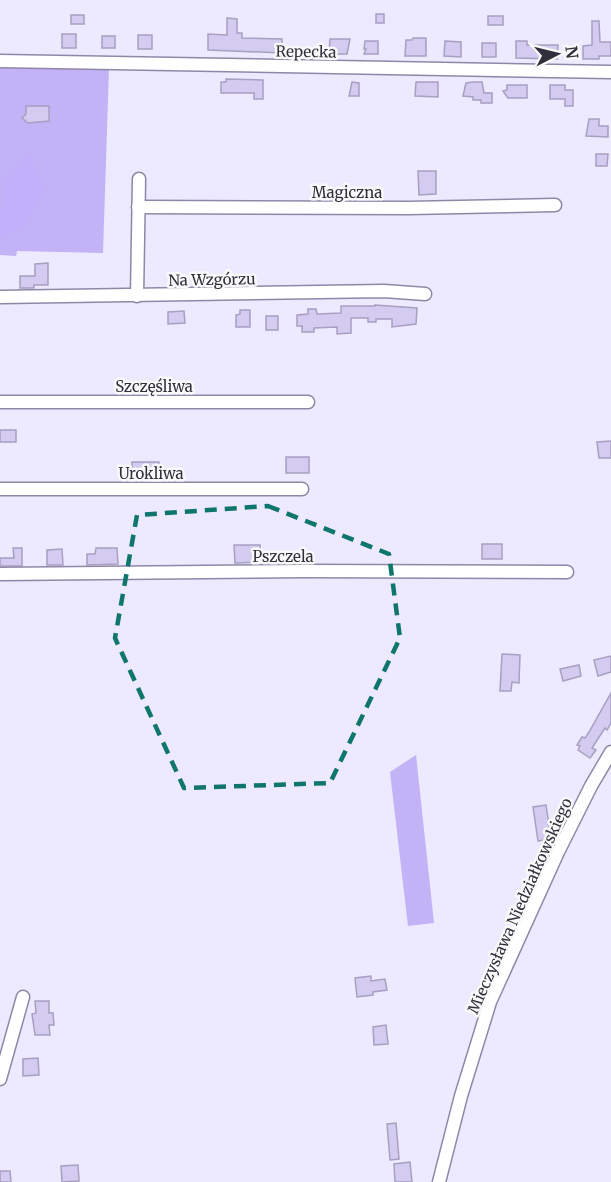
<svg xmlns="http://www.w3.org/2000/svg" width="611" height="1182" font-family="Merriweather,serif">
<rect width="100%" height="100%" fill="#ede9fe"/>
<g fill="#c2b2f6">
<path d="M0,65L109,68L103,253L17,251L16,256L0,255Z"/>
<path d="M416,755L434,923L408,926L390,772Z"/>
</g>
<path fill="#c2b0fa" d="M29,153L45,188L26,224L0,239V211C5,202 2,189 1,178Z"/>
<g fill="#d3cbf0" stroke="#a7a0c1" stroke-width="1.5">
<rect x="376" y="14" width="8" height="9"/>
<rect x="71" y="15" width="13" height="9"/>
<rect x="488" y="16" width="15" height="9"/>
<path d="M227,18L237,19V33H242V38L282,39V53L208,50V34L227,35Z"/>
<path d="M592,21H599L600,42H611V56H599V59H583V46L592,45Z"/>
<rect x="62" y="34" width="14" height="14"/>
<rect x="138" y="35" width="14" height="14"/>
<rect x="102" y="36" width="13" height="12"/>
<path d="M413,38H426V56H405L406,40H412Z"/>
<path d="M330,39H350L347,54H329Z"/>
<path d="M365,41H378V54H364L366,49H364Z"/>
<path d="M445,41L461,42V57L444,56Z"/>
<path d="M516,41H527V45H558L557,59L516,58Z"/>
<rect x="482" y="43" width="14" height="14"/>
<path d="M226,79L263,80V99H254V93H221V82H226Z"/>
<path d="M352,82L359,83V96H349Z"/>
<path d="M416,82H438V97L415,96Z"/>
<path d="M473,82H482L484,93H492V103H481V100H473V97L463,96L466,83Z"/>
<path d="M507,85H527V98H508L503,91L507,90Z"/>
<path d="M550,85H565V90H573V106H565V99H550Z"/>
<path d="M26,106H49V121L28,123L22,118L26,114Z"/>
<path d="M589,119H599V126H608V137L586,136Z"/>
<path d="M596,154H608L607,166H596Z"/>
<path d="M418,171H436V194L419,195Z"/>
<path d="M48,263V285H34V288H20V276H35V264Z"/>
<path d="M375,305L417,308L416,324L392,327V319H376V322H368V318H351V333L337,334V327L314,328V332H302V326H297V315L308,314V309H316L317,314L341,313V306H375Z"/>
<path d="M240,310H250V327H236V315L240,314Z"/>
<path d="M184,311L185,323L168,324V312Z"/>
<rect x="266" y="316" width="12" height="14"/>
<rect x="0" y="430" width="16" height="12"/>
<path d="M611,441V458H599L597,442Z"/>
<rect x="286" y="457" width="23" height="16"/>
<rect x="132" y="462" width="27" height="15"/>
<rect x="482" y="544" width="20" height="15"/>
<path d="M234,545H260L261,562L235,563Z"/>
<path d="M13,548H22V566H0V558H14Z"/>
<path d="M96,548H117L118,564L87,565V554H95Z"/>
<path d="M62,549L63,565H47V550Z"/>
<path d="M502,654L520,655L519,683L512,682L511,691H500Z"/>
<path d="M611,656V672L598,676L594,660Z"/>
<path d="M579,665L581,676L563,681L560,669Z"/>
<path d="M611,693V723L607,730L605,728L592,748L596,750L590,758L578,750L580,746L577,745L582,737L585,738L589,732Z"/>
<path d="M546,805L551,839L538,841L533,807Z"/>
<path d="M371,976V981L385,979L387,990L373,992V995L357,997L355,978Z"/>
<path d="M35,1001H49V1013H53L54,1025H49L50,1035H35L32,1014L36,1013Z"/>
<path d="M386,1025L388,1044L374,1045L373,1027Z"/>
<path d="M38,1058L39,1075L23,1076V1059Z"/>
<path d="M396,1123L399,1159L390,1160L387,1124Z"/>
<path d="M410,1162L412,1182H395L394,1164Z"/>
<path d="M78,1165L79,1181L62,1182L61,1166Z"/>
<path d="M0,1171H10L11,1182H0Z"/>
</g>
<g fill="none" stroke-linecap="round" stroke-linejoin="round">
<defs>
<g id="minor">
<path d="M0,61L611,72"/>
<path d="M138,207L409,208L555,205"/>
<path d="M137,296L139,179"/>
<path d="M0,297L384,291L425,294"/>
<path d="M0,402H308"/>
<path d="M0,489H302"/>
<path d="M0,574L304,571L567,572"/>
<path d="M0,1079L23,997"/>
<path d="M439,1182L461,1096L490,1002L558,852L591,786L611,752"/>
</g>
</defs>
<use href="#minor" stroke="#8f87a8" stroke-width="15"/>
<use href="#minor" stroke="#fff" stroke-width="12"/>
</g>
<path fill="none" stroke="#0f766e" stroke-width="4.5" stroke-dasharray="12 8" stroke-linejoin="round" d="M268,506L389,554L400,638L330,783L184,788L115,638L137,515Z"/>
<g text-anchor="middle" stroke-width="5" stroke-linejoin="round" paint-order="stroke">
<g font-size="15" fill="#322f3d" stroke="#f9f9f9">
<text transform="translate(306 52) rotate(1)" y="5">Repecka</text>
<text x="347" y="198">Magiczna</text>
<text transform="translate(212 280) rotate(-1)" y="5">Na Wzgórzu</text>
<text x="154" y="392">Szczęśliwa</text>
<text x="151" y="479">Urokliwa</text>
<text x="283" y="562">Pszczela</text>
<text transform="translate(520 906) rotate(-66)" y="5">Mieczysława Niedziałkowskiego</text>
</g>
</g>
<g transform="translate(557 54) rotate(83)" stroke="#f9f9f9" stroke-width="4.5" paint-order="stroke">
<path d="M0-4.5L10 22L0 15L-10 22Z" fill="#322f3d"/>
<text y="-9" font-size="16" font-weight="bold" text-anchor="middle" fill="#322f3d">N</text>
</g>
</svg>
